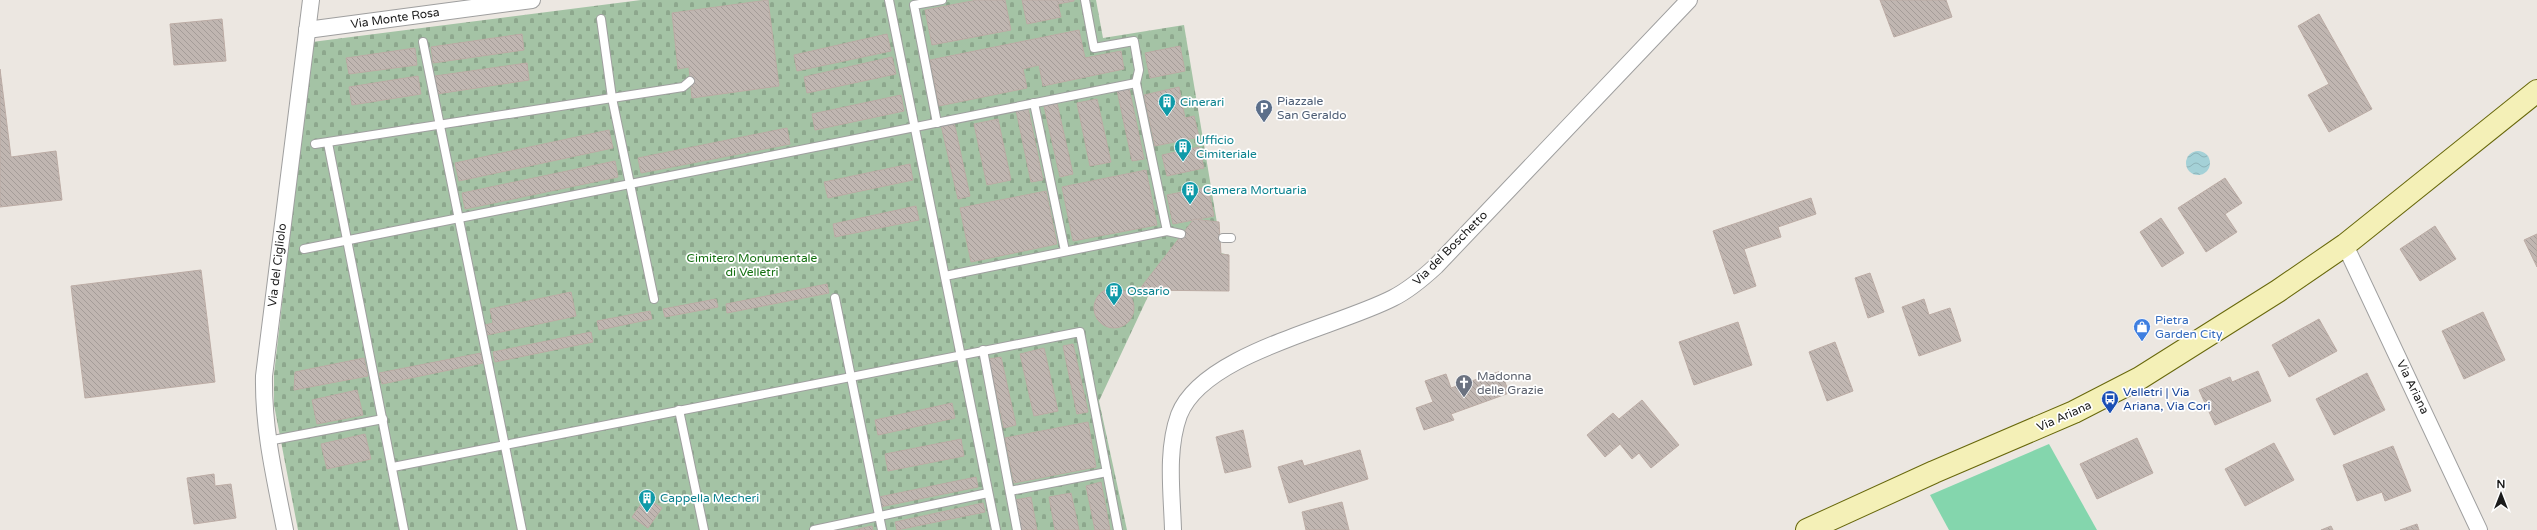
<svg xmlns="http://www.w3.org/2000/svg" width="2537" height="530" font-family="'Varela Round',sans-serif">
<defs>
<pattern id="cemetery-stones" width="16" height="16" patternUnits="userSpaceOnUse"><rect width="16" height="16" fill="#a4c3a5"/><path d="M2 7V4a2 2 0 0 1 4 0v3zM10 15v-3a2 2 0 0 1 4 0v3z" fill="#8da78d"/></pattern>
<pattern id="water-waves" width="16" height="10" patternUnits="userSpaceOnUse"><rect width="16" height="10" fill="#a4d1d7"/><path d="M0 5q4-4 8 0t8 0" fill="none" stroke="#8db3b8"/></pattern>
<pattern id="building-back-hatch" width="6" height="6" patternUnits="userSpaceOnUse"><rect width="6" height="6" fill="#c0b6b1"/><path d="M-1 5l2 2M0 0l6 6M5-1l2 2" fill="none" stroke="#a49c98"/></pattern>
</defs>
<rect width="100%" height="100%" fill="#ece7e1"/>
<path fill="url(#cemetery-stones)" d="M641,0H1096L1103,38L1184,25L1217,223L1219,222L1221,253L1229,255V291L1151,290L1099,401L1127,530H298L274,405V374L312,42Z"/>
<path fill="#84d6ad" d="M2049,444L2097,530H1949L1930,495Z"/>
<circle fill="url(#water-waves)" cx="2198" cy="163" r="12"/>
<g fill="url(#building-back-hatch)" stroke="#bcaca5">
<path d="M768,0L779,86L692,98L689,67L678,69L672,13Z"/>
<path d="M977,0H1005L1011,30L932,45L925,10Z"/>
<path d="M1022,0H1074V1L1058,4L1061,17L1027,24Z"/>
<path d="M1880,0H1946L1952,17L1894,37Z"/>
<path d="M2319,14L2372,109L2329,132L2308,95L2329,84L2298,26Z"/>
<path d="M222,19L226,61L174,65L170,24Z"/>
<path d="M1079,30L1085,58L1121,51L1124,69L1043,86L1039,65L1023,69L1027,88L939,106L930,60Z"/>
<path d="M522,34L524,50L433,63L431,47Z"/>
<path d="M887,34L891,51L797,71L794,55Z"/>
<path d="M1180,46L1185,71L1150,78L1145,53Z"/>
<path d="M415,48L417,65L349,74L346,58Z"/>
<path d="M892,57L896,74L807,93L804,77Z"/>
<path d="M527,63L529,80L437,94L435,76Z"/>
<path d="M0,69L11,157L56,151L62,200L0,207Z"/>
<path d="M418,76L421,94L352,105L349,87Z"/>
<path d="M1179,87L1185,118L1194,116L1199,137L1155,146L1144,95Z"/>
<path d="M1129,88L1144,159L1132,161L1117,90Z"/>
<path d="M901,95L904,111L815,130L812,114Z"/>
<path d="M1097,99L1111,162L1090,166L1077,103Z"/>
<path d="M1057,103L1073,174L1060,177L1044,106Z"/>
<path d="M1028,108L1043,180L1031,182L1016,110Z"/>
<path d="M998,119L1011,180L987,185L974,124Z"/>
<path d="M954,122L970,196L958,199L941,125Z"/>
<path d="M787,128L790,144L641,173L638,158Z"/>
<path d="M609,130L613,148L459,181L455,163Z"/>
<path d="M1199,147L1204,168L1167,176L1162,155Z"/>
<path d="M615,161L618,177L465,209L462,193Z"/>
<path d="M910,164L913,180L828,198L824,182Z"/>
<path d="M1146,170L1157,225L1073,241L1062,187Z"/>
<path d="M2225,178L2242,203L2225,214L2237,232L2206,252L2178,208Z"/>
<path d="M1208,187L1214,216L1173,224L1167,195Z"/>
<path d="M1046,191L1057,244L971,262L960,208Z"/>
<path d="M1811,198L1816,214L1778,227L1781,237L1744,249L1756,286L1734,294L1713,231Z"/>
<path d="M916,206L919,220L835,237L833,224Z"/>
<path d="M2161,218L2184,253L2162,267L2140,232Z"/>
<path d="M1194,219L1219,222L1221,254L1229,255V291L1139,290Z"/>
<path d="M2435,226L2456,259L2420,281L2400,249Z"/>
<path d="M2537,234V267L2524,240Z"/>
<path d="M201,270L215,382L85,398L71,286Z"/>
<path d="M1870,273L1884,312L1868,318L1855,278Z"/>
<path d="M827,284L829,293L727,313L726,304Z"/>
<circle cx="1114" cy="308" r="20"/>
<path d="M571,292L576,316L487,335L485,325L493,323L490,309Z"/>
<path d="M716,299L718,307L665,317L663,309Z"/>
<path d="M1924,299L1929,315L1950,308L1961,341L1919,356L1902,307Z"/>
<path d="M650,311L652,319L599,330L597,321Z"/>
<path d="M2483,312L2505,360L2464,379L2442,331Z"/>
<path d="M2319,319L2337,351L2289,377L2272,345Z"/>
<path d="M1738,322L1752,365L1694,385L1679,342Z"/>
<path d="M591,332L593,342L495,362L493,352Z"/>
<path d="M1835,342L1853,391L1827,401L1809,352Z"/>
<path d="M1073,344L1088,412L1077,414L1063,346Z"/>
<path d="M1044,348L1058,411L1034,416L1020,354Z"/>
<path d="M481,353L483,363L382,384L379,373Z"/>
<path d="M1001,357L1016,425L1004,428L989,359Z"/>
<path d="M364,358L368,376L294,390L295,372Z"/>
<path d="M1501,371L1509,393L1451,414L1454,420L1424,430L1416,408L1433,402L1425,381L1446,374L1451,388Z"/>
<path d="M2258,371L2271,401L2215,425L2199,390L2230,377L2232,382Z"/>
<path d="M2367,373L2385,410L2334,435L2316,399Z"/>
<path d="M357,390L363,415L317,424L312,400Z"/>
<path d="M1642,400L1679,445L1651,468L1639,453L1632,459L1620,444L1605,457L1587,435L1613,413L1619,419Z"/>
<path d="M952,403L955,418L878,435L875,420Z"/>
<path d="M1088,422L1096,467L1014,483L1005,438Z"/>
<path d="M1243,430L1251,467L1225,473L1216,437Z"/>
<path d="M365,434L371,459L327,469L321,444Z"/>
<path d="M2137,438L2153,473L2097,499L2080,464Z"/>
<path d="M961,439L964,456L888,471L885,454Z"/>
<path d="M2274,443L2294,480L2245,506L2225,469Z"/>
<path d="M2393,446L2411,491L2385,501L2382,492L2357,501L2343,465Z"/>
<path d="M1360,450L1368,479L1289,503L1278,467L1302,460L1304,466Z"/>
<path d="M214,474L215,486L231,484L236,518L194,524L187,478Z"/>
<path d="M976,477L978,487L880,507L879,497Z"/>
<path d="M1101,482L1110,530H1095L1086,486Z"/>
<path d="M1071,493L1079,530H1055L1049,497Z"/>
<path d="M646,497L662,508L648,528L632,517Z"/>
<path d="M1031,497L1037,530H1021L1015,500Z"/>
<path d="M1342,502L1349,530H1306L1302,512Z"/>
<path d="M983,503L985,512L897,530L895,522Z"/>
<path d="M2417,524L2419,530H2400Z"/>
<path d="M872,526L873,530H854Z"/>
<path d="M2331,526L2333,530H2321Z"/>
</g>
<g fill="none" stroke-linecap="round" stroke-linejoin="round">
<defs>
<g id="lane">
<path d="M889,0L996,530"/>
<path d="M1085,0L1094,48L1134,41L1139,70L1136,83L1167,231"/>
<path d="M601,19L612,98L654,299"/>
<path d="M423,42L522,530"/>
<path d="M1034,103L1065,251"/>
<path d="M937,123L914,5L942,0"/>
<path d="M328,143L404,530"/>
<path d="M315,144L683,87L690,81"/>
<path d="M1223,238H1231"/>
<path d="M304,249L1136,83"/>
<path d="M945,276L1167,231L1181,234"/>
<path d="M835,298L882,530"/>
<path d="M983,350L1017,530"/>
<path d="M679,410L704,530"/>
<path d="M268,441L383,419"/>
<path d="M393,467L1080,332L1118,530"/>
<path d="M1010,491L1107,472"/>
<path d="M814,530L988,493"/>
</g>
<g id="street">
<path d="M307,30L532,0"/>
<path d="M2345,245L2479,530"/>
<path d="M285,530C275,479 263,429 264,376L311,0"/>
<path d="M1173,530C1172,493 1166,451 1179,415C1203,353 1335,328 1393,298C1409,290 1423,278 1436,266L1689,0"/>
</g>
<path id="secondary" d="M1807,530L1934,472L2074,412L2140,378L2278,291L2345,245L2537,91"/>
</defs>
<use href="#lane" stroke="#9f9f9f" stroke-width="10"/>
<use href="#street" stroke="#9f9f9f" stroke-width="18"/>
<use href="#secondary" stroke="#68680c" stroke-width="24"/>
<use href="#lane" stroke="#fff" stroke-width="8"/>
<use href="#street" stroke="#fff" stroke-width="16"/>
<use href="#secondary" stroke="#f4f0b7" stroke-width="22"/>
</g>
<defs>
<symbol id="building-pin" viewBox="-11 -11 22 30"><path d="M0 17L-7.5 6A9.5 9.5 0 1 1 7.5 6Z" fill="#0f9aa8" stroke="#fff"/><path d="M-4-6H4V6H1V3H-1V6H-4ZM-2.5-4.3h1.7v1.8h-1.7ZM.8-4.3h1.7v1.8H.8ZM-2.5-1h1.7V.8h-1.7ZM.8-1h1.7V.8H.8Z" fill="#fff"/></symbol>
<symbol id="parking-pin" viewBox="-11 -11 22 30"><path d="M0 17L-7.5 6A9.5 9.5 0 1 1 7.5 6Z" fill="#5c6f8a" stroke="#fff"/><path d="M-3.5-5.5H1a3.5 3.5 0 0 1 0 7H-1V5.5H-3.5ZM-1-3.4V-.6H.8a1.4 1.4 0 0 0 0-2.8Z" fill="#fff"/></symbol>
<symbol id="shop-pin" viewBox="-11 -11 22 30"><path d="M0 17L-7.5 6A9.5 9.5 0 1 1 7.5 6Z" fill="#3f7fe0" stroke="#fff"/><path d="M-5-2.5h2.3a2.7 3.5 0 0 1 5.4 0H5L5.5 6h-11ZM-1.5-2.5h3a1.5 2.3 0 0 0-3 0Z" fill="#fff"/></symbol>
<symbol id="church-pin" viewBox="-11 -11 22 30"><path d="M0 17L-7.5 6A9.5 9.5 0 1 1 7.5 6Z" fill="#6b7280" stroke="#fff"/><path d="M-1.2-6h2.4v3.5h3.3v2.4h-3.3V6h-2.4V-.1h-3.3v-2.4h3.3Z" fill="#fff"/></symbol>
<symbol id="bus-pin" viewBox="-11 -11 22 30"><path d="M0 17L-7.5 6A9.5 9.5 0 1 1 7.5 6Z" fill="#1a4fb4" stroke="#fff"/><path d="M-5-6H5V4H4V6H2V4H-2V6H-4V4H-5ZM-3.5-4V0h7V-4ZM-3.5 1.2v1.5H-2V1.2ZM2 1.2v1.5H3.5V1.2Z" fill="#fff"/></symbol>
</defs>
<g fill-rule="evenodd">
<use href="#building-pin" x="1157" y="92" width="20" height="27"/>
<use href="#parking-pin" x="1254" y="98" width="20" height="27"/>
<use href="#building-pin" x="1173" y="137" width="20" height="27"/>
<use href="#building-pin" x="1180" y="180" width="20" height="27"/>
<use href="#building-pin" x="1104" y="281" width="20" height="27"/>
<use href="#shop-pin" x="2132" y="317" width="20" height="27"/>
<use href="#church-pin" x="1454" y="373" width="20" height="27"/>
<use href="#bus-pin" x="2100" y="389" width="20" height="27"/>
<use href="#building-pin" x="637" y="488" width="20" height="27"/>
</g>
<g text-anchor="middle" stroke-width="3.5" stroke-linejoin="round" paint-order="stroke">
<g font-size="12" fill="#1b1b1b" stroke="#fff">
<text transform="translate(395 18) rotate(-8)" y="4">Via Monte Rosa</text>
<text transform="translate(1450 248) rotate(-45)" y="4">Via del Boschetto</text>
<text transform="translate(277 265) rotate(-83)" y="4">Via del Cigliolo</text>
<text transform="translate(2413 387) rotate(64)" y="4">Via Ariana</text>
<text transform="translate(2064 416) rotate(-24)" y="4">Via Ariana</text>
</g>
<g font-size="12" fill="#4e5e75" stroke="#fff" text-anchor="start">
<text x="1277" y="105">Piazzale<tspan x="1277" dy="14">San Geraldo</tspan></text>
</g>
<g font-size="12" fill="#0d838f" stroke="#fff" text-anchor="start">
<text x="1180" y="106">Cinerari</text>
<text x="1196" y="144">Ufficio<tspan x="1196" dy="14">Cimiteriale</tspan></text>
<text x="1203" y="194">Camera Mortuaria</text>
<text x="1127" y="295">Ossario</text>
<text x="660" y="502">Cappella Mecheri</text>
</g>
<g font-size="12" fill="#157012" stroke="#fff">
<text x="752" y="262">Cimitero Monumentale<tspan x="752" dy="14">di Velletri</tspan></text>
</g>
<g font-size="12" fill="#366cbe" stroke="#fff" text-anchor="start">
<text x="2155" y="324">Pietra<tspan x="2155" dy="14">Garden City</tspan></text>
</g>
<g font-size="12" fill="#5b616d" stroke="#fff" text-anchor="start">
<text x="1477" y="380">Madonna<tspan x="1477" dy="14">delle Grazie</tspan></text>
</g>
<g font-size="12" fill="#164399" stroke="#fff" text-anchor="start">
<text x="2123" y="396">Velletri | Via<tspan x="2123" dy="14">Ariana, Via Cori</tspan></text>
</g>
</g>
<g transform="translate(2501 494)" stroke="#ffffff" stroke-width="3" paint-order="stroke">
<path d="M0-3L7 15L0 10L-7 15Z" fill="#1b1b1b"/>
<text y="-6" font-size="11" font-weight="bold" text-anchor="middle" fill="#1b1b1b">N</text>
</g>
</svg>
